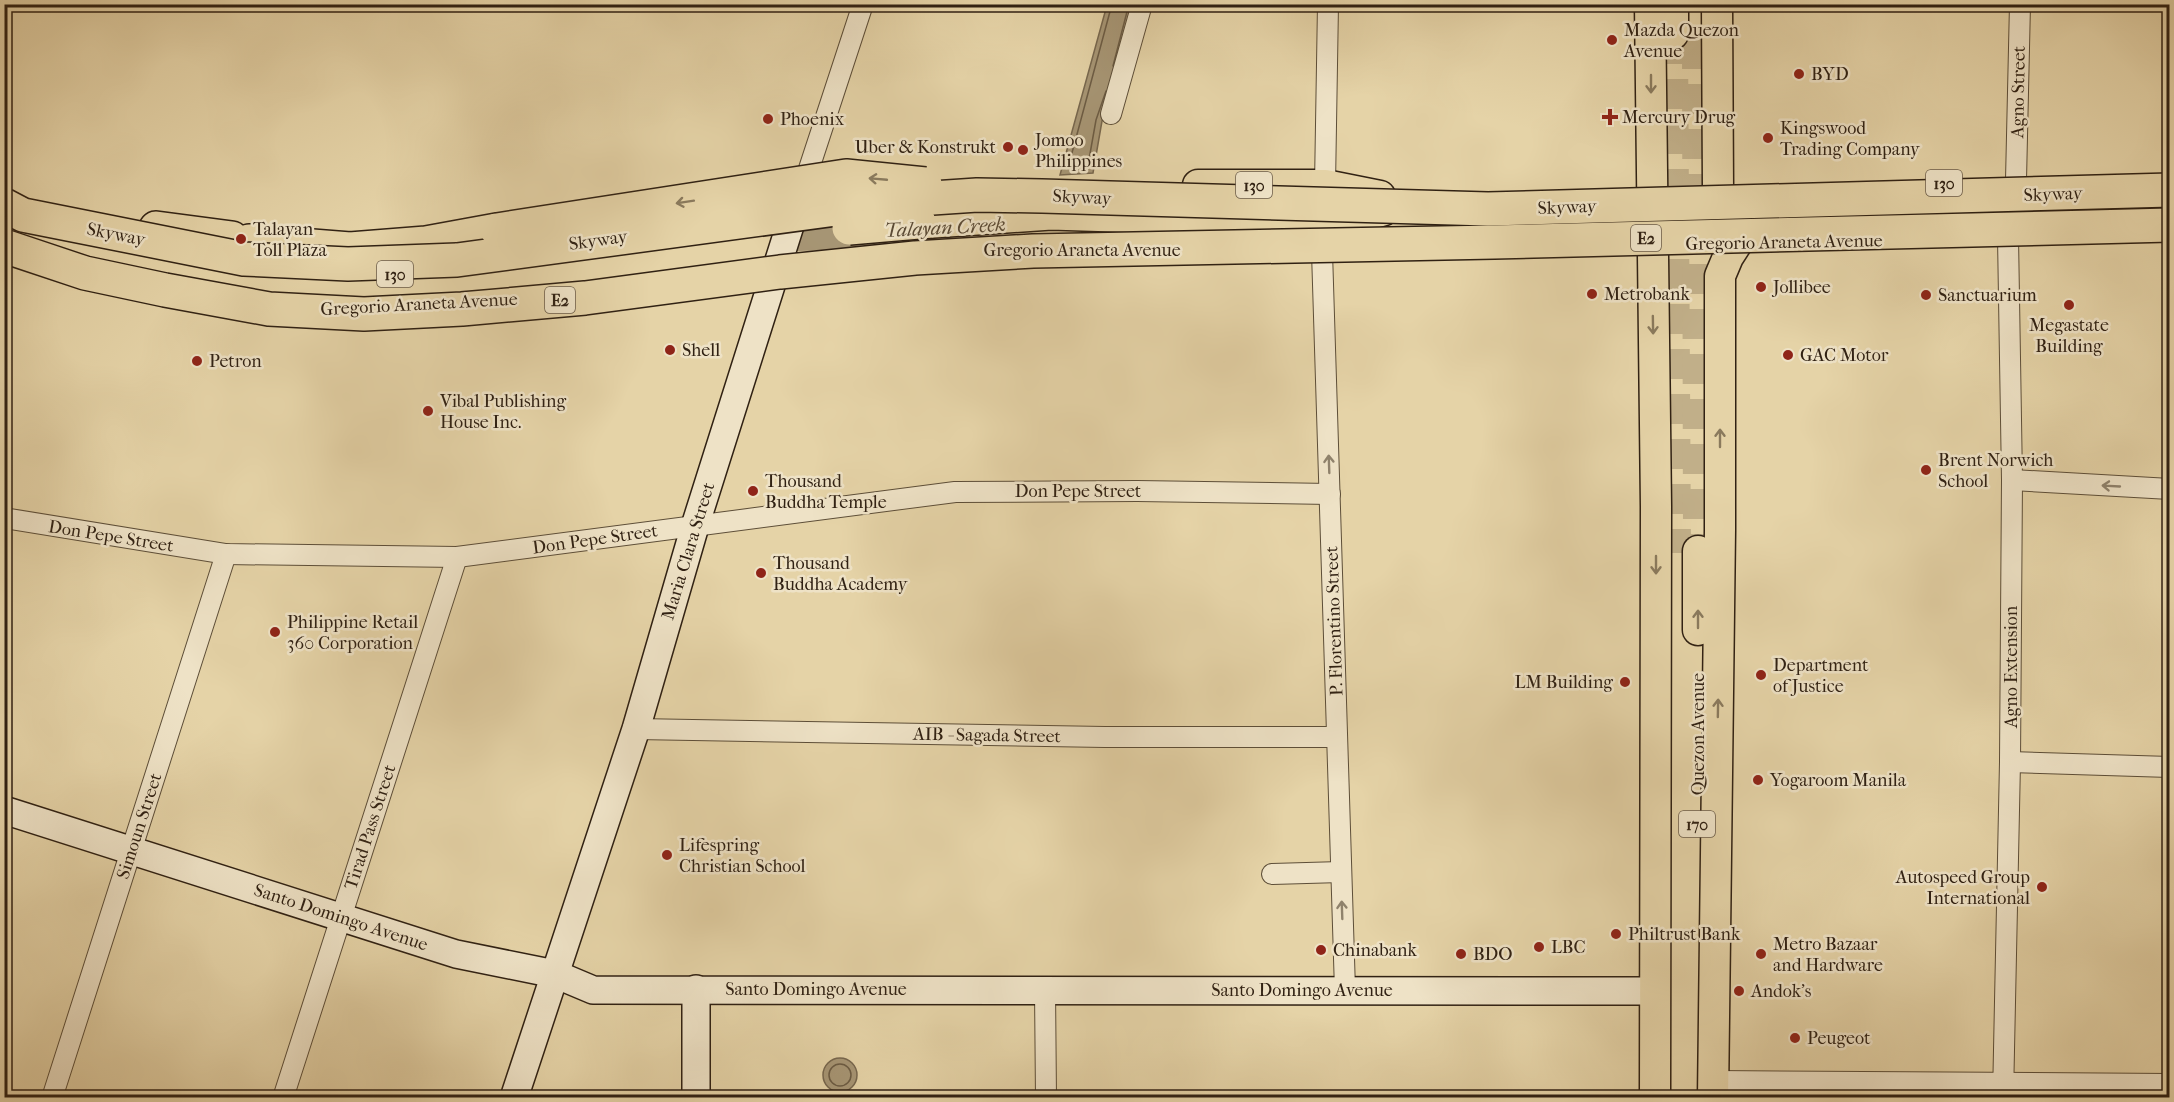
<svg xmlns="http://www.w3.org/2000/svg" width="2174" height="1102" font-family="'IM FELL French Canon',serif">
<rect width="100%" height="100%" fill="#e5d3a7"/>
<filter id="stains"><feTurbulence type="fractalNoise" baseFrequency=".00333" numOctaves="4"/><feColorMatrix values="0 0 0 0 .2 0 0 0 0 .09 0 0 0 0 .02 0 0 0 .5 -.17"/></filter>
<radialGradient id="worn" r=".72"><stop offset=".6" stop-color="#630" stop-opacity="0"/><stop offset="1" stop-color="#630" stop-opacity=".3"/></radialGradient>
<g fill="#a79675" stroke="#77674e" stroke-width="1.5">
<path d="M1107,5H1135L1114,84L1102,121L1093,173L1060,175Z"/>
<circle cx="840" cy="1075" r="17"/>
</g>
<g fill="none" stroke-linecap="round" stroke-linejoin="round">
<g stroke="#6c5c44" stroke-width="1.5">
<path d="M1113,66L1129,4"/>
<path d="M1106,91L1096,120L1088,165L1071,168L1069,164L1112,4"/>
<circle cx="840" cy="1075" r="11"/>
</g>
<path stroke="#a79675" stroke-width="32" d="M798,235L875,233"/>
<g stroke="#c1af89" stroke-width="30" stroke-dasharray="30 15" stroke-linecap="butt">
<path d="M1673,34L1676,553"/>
<path d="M1697,39L1698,551"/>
</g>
<defs>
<g id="street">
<path d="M1111,114L1142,4"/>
<path d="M2016,180L2020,4"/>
<path d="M1325,185L1328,4"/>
<path d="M802,190L863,4"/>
<path d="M1322,252L1345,990"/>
<path d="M2012,480L2170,489"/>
<path d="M4,518L226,554L457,557L955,492L1137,491L1330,494"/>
<path d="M636,729L1105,737H1337"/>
<path d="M2010,762L2170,767"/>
<path d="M1272,874L1341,872"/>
<path d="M1045,989L1046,1098"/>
<path d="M1715,1081L2170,1084"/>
<path d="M52,1098L226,554"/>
<path d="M283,1098L457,557"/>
<path d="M2003,1098L2010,762L2012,480L2008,237"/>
</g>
<g id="secondary">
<path d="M4,810L456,954L555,974L593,990L1655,991"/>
<path d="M696,989V1098"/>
<path d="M514,1098L636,729L695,526L793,216"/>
</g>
<g id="primary">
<path d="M1650,4L1656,507L1655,1098"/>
<path d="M1673,4V34"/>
<path d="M1717,4L1718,191"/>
<path d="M1198,185H1325L1380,196"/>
<path d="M1698,630V551"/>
<path d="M1713,1098L1720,530V276L1728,257L1737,243"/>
</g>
<g id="highway">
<path d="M919,222L1051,213L1338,222L1383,209"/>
<path d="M156,228L232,238"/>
<path d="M249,241L350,249L426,243L497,230"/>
</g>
</defs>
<use href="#street" stroke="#5d4e38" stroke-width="22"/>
<use href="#secondary" stroke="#302113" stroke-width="30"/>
<use href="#primary" stroke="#302113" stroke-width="33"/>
<use href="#highway" stroke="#302113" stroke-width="36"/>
<use href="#street" stroke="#eee2c6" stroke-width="20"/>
<use href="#secondary" stroke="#eee2c6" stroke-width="27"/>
<use href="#primary" stroke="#e5d3a7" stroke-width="30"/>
<use href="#highway" stroke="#e5d3a7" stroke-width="33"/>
<defs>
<g id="highway-bridge">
<path d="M4,205L23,215L244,259L348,264L457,260L903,200L977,195L1042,196L1488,209L2170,190"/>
<path d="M849,228L919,222"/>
<path d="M497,230L846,176L925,184"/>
<path d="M4,246L85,273L165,290L269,309L364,314L462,309L585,298L780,272L915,258L1033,251L1494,242L2170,225"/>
</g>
</defs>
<use href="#highway-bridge" stroke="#302113" stroke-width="36" stroke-linecap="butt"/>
<use href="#highway-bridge" stroke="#e5d3a7" stroke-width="33"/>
</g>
<defs><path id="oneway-shaft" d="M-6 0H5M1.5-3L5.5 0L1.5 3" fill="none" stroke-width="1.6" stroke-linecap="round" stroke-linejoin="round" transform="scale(1.5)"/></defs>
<g stroke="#8a7a5d">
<use href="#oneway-shaft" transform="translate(1651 84) rotate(90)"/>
<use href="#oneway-shaft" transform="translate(878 179) rotate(-175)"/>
<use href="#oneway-shaft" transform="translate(685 202) rotate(171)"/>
<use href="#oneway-shaft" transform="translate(1653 325) rotate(89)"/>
<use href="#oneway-shaft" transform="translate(1720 438) rotate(-90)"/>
<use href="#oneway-shaft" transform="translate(1656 565) rotate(90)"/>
<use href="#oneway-shaft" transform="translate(1698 619) rotate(-90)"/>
<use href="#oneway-shaft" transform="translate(1718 708) rotate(-89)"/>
</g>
<g stroke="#8f826c">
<use href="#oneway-shaft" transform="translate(1329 464) rotate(-92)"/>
<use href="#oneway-shaft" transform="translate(2111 486) rotate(-177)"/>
<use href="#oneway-shaft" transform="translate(1342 910) rotate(-92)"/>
</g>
<g fill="#8f2418" stroke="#eee2c6" stroke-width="2">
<circle cx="1612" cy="40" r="6"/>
<circle cx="1799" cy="74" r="6"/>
<path d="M1607 108h6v6h6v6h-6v6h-6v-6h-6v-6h6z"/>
<circle cx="768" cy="119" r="6"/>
<circle cx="1768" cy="138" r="6"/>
<circle cx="1008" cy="147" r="6"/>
<circle cx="1023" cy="150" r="6"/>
<circle cx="241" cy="239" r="6"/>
<circle cx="1761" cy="287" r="6"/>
<circle cx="1592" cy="294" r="6"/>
<circle cx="1926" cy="295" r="6"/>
<circle cx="2069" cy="305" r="6"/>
<circle cx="670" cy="350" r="6"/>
<circle cx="1788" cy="355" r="6"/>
<circle cx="197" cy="361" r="6"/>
<circle cx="428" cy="411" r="6"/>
<circle cx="1926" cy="470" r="6"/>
<circle cx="753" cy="491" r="6"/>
<circle cx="761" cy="573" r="6"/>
<circle cx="275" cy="632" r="6"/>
<circle cx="1761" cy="675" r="6"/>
<circle cx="1625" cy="682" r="6"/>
<circle cx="1758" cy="780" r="6"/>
<circle cx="667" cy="855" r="6"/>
<circle cx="2042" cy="887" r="6"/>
<circle cx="1616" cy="934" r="6"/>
<circle cx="1539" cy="947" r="6"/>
<circle cx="1321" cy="950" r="6"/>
<circle cx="1461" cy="954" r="6"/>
<circle cx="1761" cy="954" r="6"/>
<circle cx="1739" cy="991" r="6"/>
<circle cx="1795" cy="1038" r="6"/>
</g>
<g text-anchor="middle" stroke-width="5" stroke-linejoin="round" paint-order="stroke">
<g fill="#eee2c6" stroke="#695b49" stroke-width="1.5">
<rect x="1926" y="170" width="36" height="26" rx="4.5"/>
<rect x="1236" y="172" width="36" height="26" rx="4.5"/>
<rect x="1631" y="225" width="30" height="26" rx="4.5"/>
<rect x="377" y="261" width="36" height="26" rx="4.5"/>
<rect x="545" y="287" width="30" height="26" rx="4.5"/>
<rect x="1679" y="811" width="36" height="26" rx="4.5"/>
</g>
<g font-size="16" font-weight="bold" fill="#302113">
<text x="1944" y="189">130</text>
<text x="1254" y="191">130</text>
<text x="1646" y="244">E2</text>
<text x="395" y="280">130</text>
<text x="560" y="306">E2</text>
<text x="1697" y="830">170</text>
</g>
<g font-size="18" fill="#302113" stroke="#eee2c6" text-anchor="start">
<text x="1624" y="36">Mazda Quezon<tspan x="1624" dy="21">Avenue</tspan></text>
<text x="1811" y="80">BYD</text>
<text x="1622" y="123">Mercury Drug</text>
<text x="780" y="125">Phoenix</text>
<text x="1780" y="134">Kingswood<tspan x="1780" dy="21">Trading Company</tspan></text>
<text x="1035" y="146">Jomoo<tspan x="1035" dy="21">Philippines</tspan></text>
<text x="996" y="153" text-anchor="end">Uber &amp; Konstrukt</text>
<text x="253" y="235">Talayan<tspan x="253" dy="21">Toll Plaza</tspan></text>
<text x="1773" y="293">Jollibee</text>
<text x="1604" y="300">Metrobank</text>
<text x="1938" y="301">Sanctuarium</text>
<text x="2069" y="331" text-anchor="middle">Megastate<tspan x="2069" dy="21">Building</tspan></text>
<text x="682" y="356">Shell</text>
<text x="1800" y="361">GAC Motor</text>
<text x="209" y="367">Petron</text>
<text x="440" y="407">Vibal Publishing<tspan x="440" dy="21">House Inc.</tspan></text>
<text x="1938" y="466">Brent Norwich<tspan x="1938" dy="21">School</tspan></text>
<text x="765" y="487">Thousand<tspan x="765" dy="21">Buddha Temple</tspan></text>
<text x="773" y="569">Thousand<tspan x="773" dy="21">Buddha Academy</tspan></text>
<text x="287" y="628">Philippine Retail<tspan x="287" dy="21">360 Corporation</tspan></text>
<text x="1773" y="671">Department<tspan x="1773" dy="21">of Justice</tspan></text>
<text x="1613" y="688" text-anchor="end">LM Building</text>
<text x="1770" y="786">Yogaroom Manila</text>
<text x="679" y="851">Lifespring<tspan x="679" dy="21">Christian School</tspan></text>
<text x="2030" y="883" text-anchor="end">Autospeed Group<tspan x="2030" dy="21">International</tspan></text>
<text x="1628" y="940">Philtrust Bank</text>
<text x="1773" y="950">Metro Bazaar<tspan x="1773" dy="21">and Hardware</tspan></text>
<text x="1551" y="953">LBC</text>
<text x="1333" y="956">Chinabank</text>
<text x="1473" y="960">BDO</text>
<text x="1751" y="997">Andok's</text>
<text x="1807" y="1044">Peugeot</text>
</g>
<g font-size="18" fill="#302113" stroke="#eee2c6">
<text transform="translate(2018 92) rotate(-89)" y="6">Agno Street</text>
<text transform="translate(2053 194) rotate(-2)" y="6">Skyway</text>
<text transform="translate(1082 197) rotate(3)" y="6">Skyway</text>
<text transform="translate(1567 207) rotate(-2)" y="6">Skyway</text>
<text transform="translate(116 234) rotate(11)" y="6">Skyway</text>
<text transform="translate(598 240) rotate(-8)" y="6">Skyway</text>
<text transform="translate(1784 242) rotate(-1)" y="6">Gregorio Araneta Avenue</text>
<text x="1082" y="256">Gregorio Araneta Avenue</text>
<text transform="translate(419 304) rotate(-3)" y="6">Gregorio Araneta Avenue</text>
<text x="1078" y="497">Don Pepe Street</text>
<text transform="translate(111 536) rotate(9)" y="6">Don Pepe Street</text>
<text transform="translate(595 539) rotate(-8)" y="6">Don Pepe Street</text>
<text transform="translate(688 551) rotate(-73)" y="6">Maria Clara Street</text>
<text transform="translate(1334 621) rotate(-92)" y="6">P. Florentino Street</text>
<text transform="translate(2011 667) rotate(-90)" y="6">Agno Extension</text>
<text transform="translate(1698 734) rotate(-90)" y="6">Quezon Avenue</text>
<text transform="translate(987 735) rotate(1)" y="6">AIB - Sagada Street</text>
<text transform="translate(139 826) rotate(-72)" y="6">Simoun Street</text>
<text transform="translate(370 827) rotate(-72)" y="6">Tirad Pass Street</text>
<text transform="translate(341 917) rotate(18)" y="6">Santo Domingo Avenue</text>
<text x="816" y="995">Santo Domingo Avenue</text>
<text x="1302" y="996">Santo Domingo Avenue</text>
</g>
<g font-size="20" font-style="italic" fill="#5a4a35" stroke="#eee2c6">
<text transform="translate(945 227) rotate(-3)" y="7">Talayan Creek</text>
</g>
</g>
<rect width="2174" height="1102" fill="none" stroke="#e5d3a7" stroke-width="24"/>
<rect x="6" y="6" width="2162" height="1090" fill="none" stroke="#302113" stroke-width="3"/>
<rect x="12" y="12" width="2150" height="1078" fill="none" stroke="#302113" stroke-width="1.5"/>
<rect width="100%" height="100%" filter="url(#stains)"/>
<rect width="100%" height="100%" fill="url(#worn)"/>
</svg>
